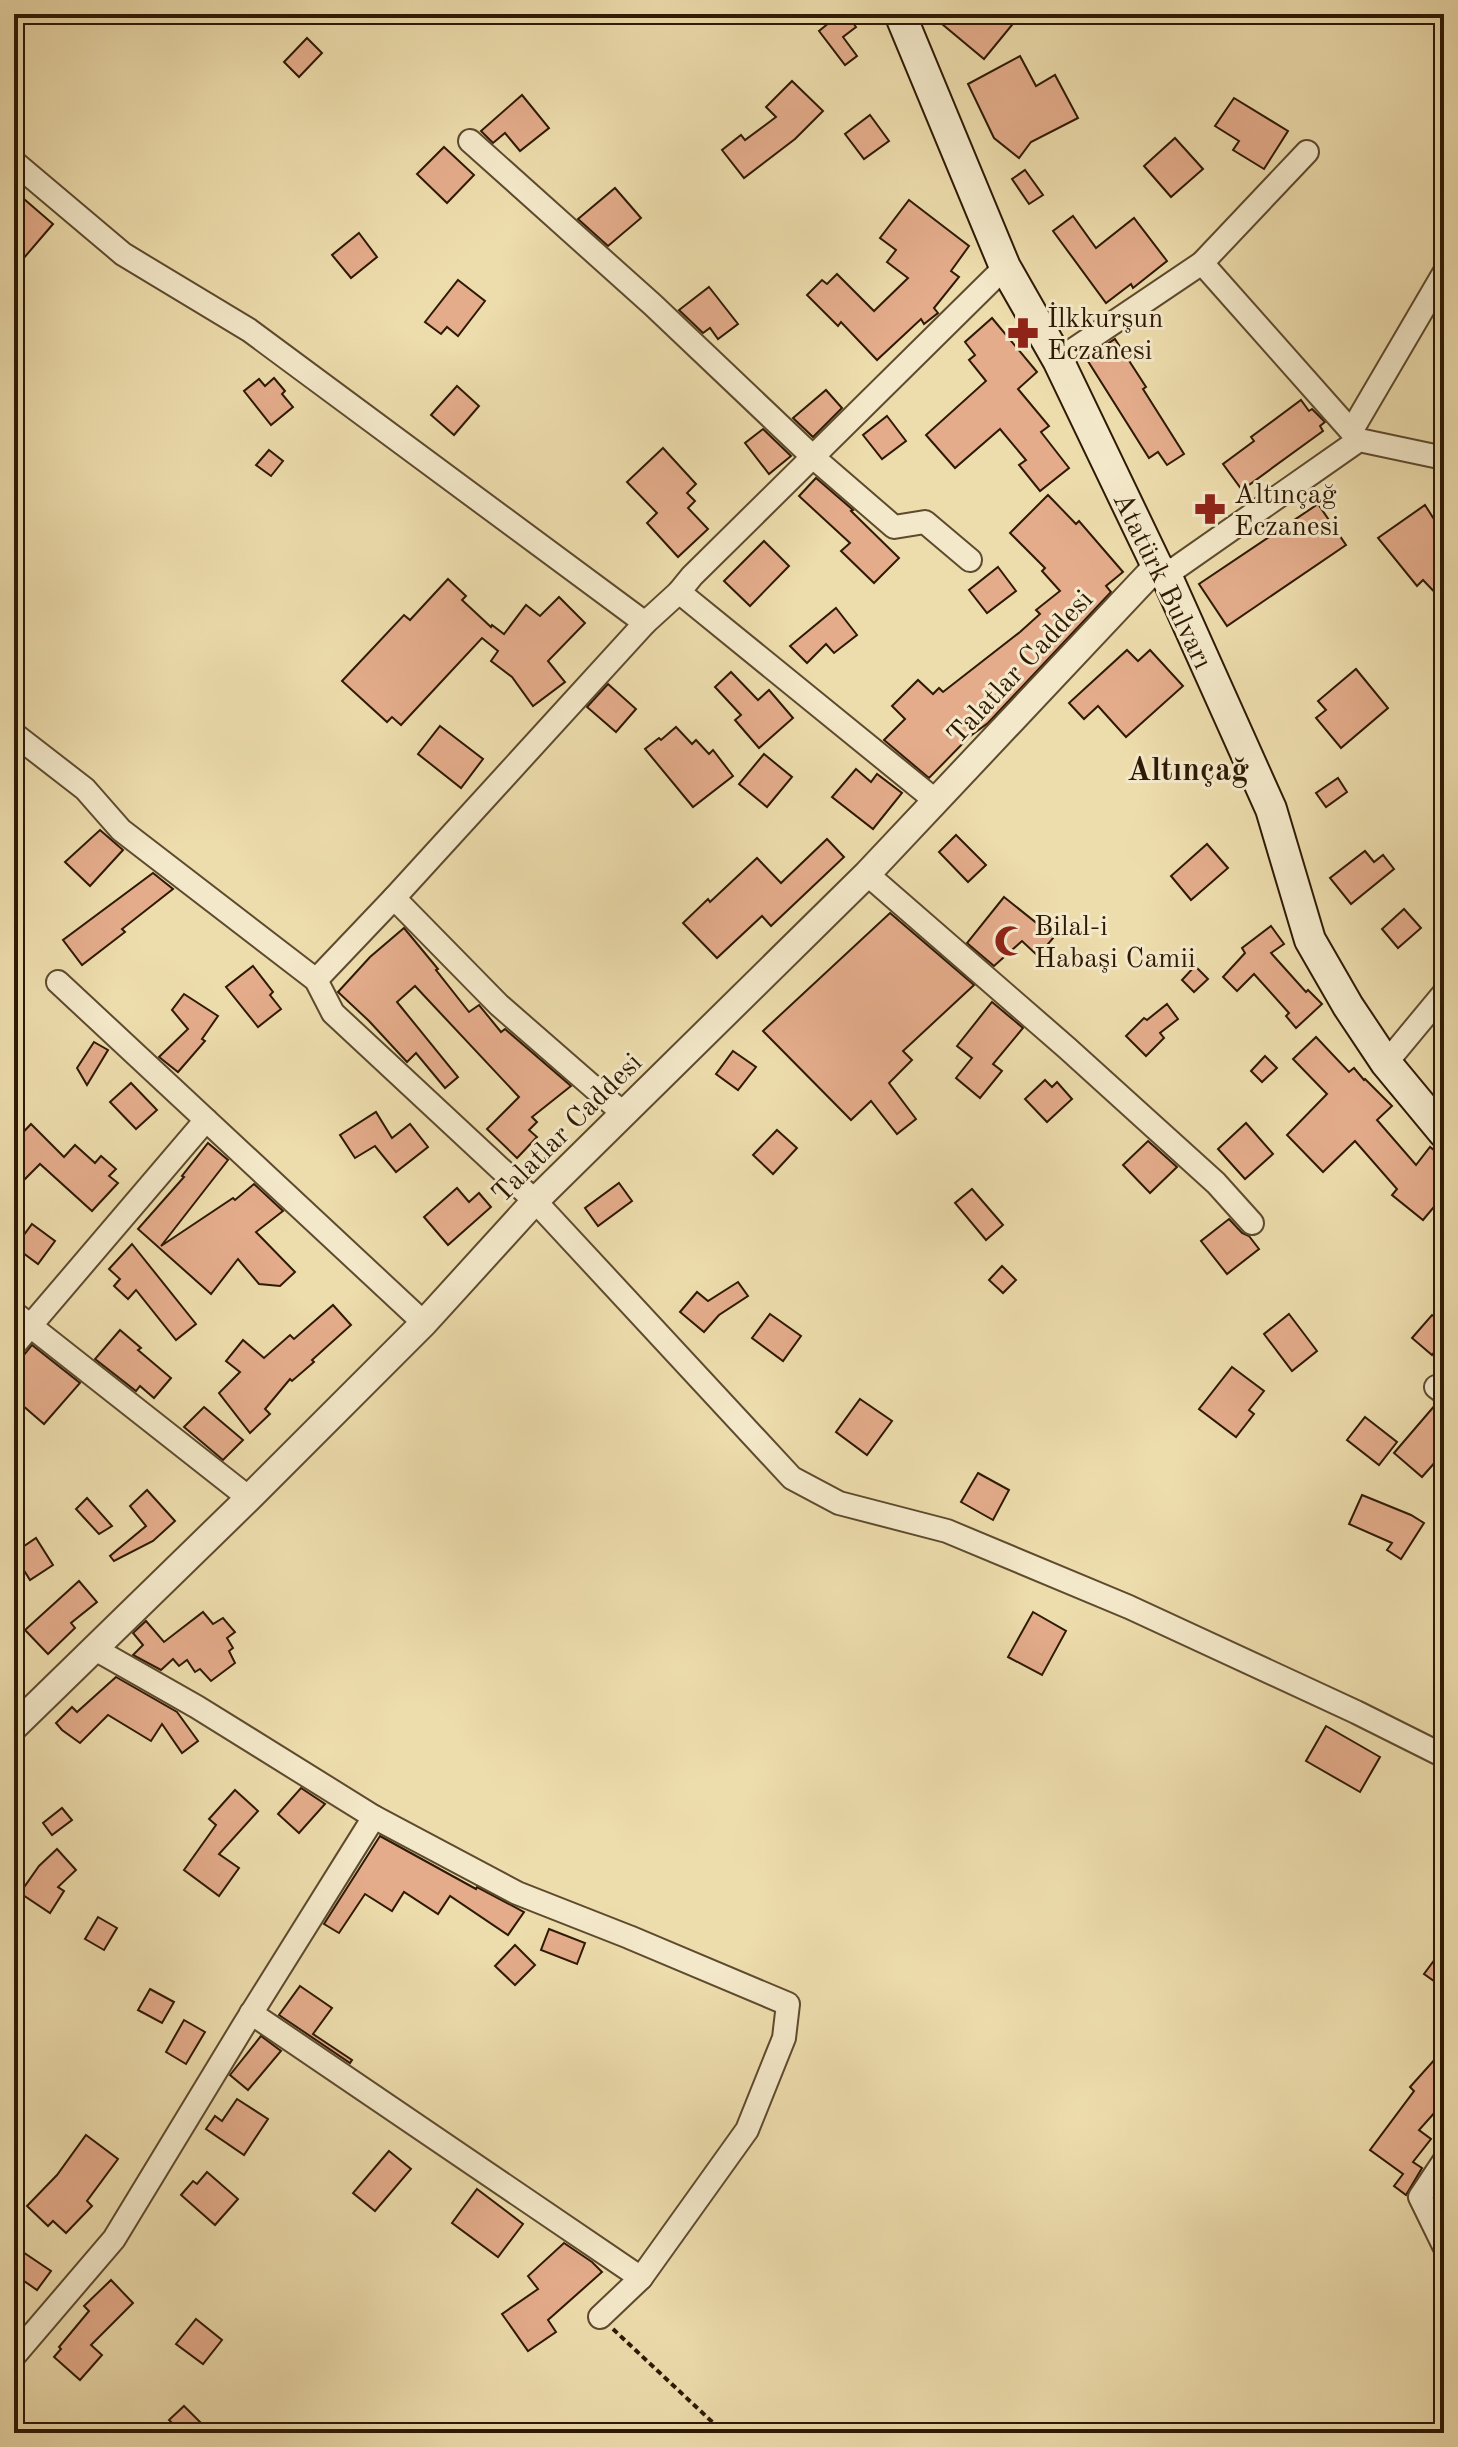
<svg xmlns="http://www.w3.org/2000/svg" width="1458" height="2447" font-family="'Old Standard TT',serif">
<rect width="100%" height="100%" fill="#eddcac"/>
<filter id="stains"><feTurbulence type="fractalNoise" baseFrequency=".0025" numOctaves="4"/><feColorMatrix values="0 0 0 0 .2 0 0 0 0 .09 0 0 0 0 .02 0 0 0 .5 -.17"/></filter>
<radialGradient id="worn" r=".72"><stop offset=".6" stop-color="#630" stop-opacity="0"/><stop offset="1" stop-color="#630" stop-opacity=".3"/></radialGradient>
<g fill="#e4ac8b" stroke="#2e1904" stroke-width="2">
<path d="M840,14H846L856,27L843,37L857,56L845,65L819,31Z"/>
<path d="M930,14H1021L984,59Z"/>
<path d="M307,38L322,53L299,77L284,62Z"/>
<path d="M1020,56L1036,86L1055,75L1078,118L1031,142L1019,158L994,138L968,84Z"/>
<path d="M792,81L823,111L795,139L744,178L722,150L741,135L745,140L776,117L766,107Z"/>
<path d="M522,95L549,128L520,151L505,133L493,143L481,131Z"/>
<path d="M1234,98L1288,131L1264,169L1233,150L1239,141L1215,126Z"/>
<path d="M870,115L889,141L864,159L845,134Z"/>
<path d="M1175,138L1203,169L1171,197L1144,166Z"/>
<path d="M444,147L474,175L447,203L417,174Z"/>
<path d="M1025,170L1043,195L1029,204L1012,179Z"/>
<path d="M615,188L641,218L608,246L578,219Z"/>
<path d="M24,199L53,224L23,259L14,251V210Z"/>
<path d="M909,200L969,246L951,271L959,277L934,308L938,313L924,324L921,319L877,360L841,322L838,326L807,295L822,280L827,284L837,274L874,311L908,278L887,262L896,250L880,238Z"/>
<path d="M1073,216L1096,248L1134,218L1167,261L1133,288L1131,284L1106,303L1053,231Z"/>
<path d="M359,233L377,257L351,278L332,255Z"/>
<path d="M458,280L485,301L458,336L447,327L441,334L425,322Z"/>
<path d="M709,287L738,324L718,339L710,328L703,333L679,310Z"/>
<path d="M992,318L1037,372L1018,389L1049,426L1041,432L1069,468L1040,491L1019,465L1026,460L1000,429L955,468L926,435L986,381L969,360L975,355L965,342Z"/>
<path d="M1115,339L1146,387L1143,389L1184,454L1167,465L1158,452L1149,458L1086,358Z"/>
<path d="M274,378L285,391L282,394L293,407L271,425L244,391L259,379L265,386Z"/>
<path d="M457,386L479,406L454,435L431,415Z"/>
<path d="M826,390L842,408L813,437L793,418Z"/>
<path d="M1301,400L1309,411L1312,409L1325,422L1320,426L1323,431L1242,490L1223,464L1254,441L1251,437Z"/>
<path d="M887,416L906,441L882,459L863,435Z"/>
<path d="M763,429L791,456L769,474L745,443Z"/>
<path d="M663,448L696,484L687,493L695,501L688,508L708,529L678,557L647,523L657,513L627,482Z"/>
<path d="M269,450L283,461L271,476L256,465Z"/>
<path d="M816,478L853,510L851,511L899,558L874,583L841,551L850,543L799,496Z"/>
<path d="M1048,495L1076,524L1079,521L1123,572L1106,586L1111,592L988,723L969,737L929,778L884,740L905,719L892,706L918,680L933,694L939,688L943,692L1020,632L1040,614L1036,610L1060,591L1042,571L1045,568L1010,533Z"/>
<path d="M1318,504L1346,545L1227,626L1199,584Z"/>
<path d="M1425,505L1444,535V602L1423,580L1417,586L1378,538Z"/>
<path d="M764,541L789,566L750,606L724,581Z"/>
<path d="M998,567L1016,591L987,613L969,590Z"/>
<path d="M448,579L466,596L462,600L491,627L492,625L504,634L526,605L540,616L559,597L585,623L548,661L565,682L533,706L512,677L491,661L498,651L482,638L401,725L392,717L387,722L342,681L404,615L410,620Z"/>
<path d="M836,608L857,635L834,653L826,644L807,663L790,646Z"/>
<path d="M1127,650L1138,661L1150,650L1183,686L1126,737L1098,706L1084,719L1069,703Z"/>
<path d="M1356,669L1388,708L1341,748L1316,718L1326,710L1318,701Z"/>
<path d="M731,672L758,700L769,690L793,718L759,748L735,720L741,715L715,687Z"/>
<path d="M608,684L636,709L616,732L587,707Z"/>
<path d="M440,726L483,759L461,788L418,754Z"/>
<path d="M676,727L692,744L696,740L709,754L713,750L733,776L693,807L645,749L659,738L661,740Z"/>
<path d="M764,754L792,777L767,807L739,784Z"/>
<path d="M856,769L871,782L877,774L902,793L873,829L832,797Z"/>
<path d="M1338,778L1347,792L1326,807L1316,793Z"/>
<path d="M100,830L123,850L90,886L65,862Z"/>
<path d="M956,835L986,865L968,882L939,852Z"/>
<path d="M827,839L844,857L771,926L762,916L717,958L683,923L708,899L710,902L757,858L781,883Z"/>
<path d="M1207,844L1228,868L1191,900L1171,876Z"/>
<path d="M1365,851L1374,862L1383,855L1394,869L1351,904L1330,878Z"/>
<path d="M153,873L173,889L122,929L125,932L82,965L63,940Z"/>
<path d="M1004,897L1054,937L1038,956L1022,941L994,966L967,943Z"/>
<path d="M1404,909L1421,928L1398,948L1382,929Z"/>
<path d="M890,913L974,985L903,1051L912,1060L889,1083L916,1119L897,1134L871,1101L851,1120L763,1031Z"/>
<path d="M1271,926L1284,944L1271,953L1306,992L1308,990L1322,1004L1296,1028L1286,1016L1289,1013L1254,974L1237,991L1223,977L1245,953L1242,948Z"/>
<path d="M404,928L438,969L436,970L469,1012L479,1005L501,1032L505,1029L571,1086L532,1117L537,1122L529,1130L537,1137L517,1158L487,1129L519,1097L415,986L397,1002L458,1077L445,1088L416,1053L407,1062L369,1021L338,992L370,957Z"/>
<path d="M253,966L273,992L270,995L281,1009L258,1027L226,987Z"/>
<path d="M1195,966L1208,979L1194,992L1182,980Z"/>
<path d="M184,994L218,1016L202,1039L205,1041L178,1072L159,1057L188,1029L172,1010Z"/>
<path d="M992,1002L1023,1028L993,1064L1002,1071L980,1098L956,1078L972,1058L957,1046Z"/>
<path d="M1167,1004L1178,1019L1160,1033L1164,1038L1146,1056L1126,1036L1144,1018L1147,1020Z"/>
<path d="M1316,1037L1349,1072L1354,1068L1364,1080L1365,1079L1392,1106L1377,1120L1416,1165L1430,1147L1444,1158V1195L1423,1220L1392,1195L1397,1189L1355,1141L1323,1172L1287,1135L1327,1094L1293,1059Z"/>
<path d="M94,1042L108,1050L87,1085L77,1068Z"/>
<path d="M733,1051L756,1067L738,1090L716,1074Z"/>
<path d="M1265,1056L1277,1068L1262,1082L1251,1071Z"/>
<path d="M1045,1080L1052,1087L1057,1082L1072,1099L1047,1122L1025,1099Z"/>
<path d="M131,1083L157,1110L136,1129L110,1102Z"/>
<path d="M376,1112L392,1138L410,1124L428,1147L396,1172L375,1146L355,1158L340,1135Z"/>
<path d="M1246,1123L1273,1154L1245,1179L1218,1149Z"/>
<path d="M31,1124L64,1157L75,1145L95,1163L101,1156L116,1169L109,1176L118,1183L92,1211L40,1164L14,1190V1142Z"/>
<path d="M777,1130L797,1148L773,1174L753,1155Z"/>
<path d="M1148,1141L1177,1167L1150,1193L1123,1165Z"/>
<path d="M208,1143L228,1160L161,1246L233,1198L235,1200L254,1184L283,1211L256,1232L295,1272L280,1286L259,1284L238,1259L211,1294L138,1229L184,1177L182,1176Z"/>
<path d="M619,1183L632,1201L598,1226L585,1208Z"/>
<path d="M457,1188L469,1202L479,1193L491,1207L448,1245L424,1217Z"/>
<path d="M972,1189L1003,1225L986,1240L955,1203Z"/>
<path d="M1229,1219L1242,1233L1249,1236L1259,1249L1227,1274L1201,1241Z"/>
<path d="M32,1224L55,1241L38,1264L15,1247Z"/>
<path d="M132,1244L196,1324L176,1340L136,1290L128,1299L114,1286L120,1279L109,1269Z"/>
<path d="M1002,1266L1016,1280L1003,1293L989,1280Z"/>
<path d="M738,1282L748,1296L719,1315L704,1332L680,1312L697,1292L708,1301Z"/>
<path d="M333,1305L351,1325L312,1360L314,1362L292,1381L290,1379L265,1409L270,1414L250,1433L219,1393L240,1372L226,1361L243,1340L264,1358L290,1335L294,1339Z"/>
<path d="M770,1314L801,1336L783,1361L752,1338Z"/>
<path d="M1289,1314L1317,1351L1292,1371L1264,1334Z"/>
<path d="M1432,1315L1444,1324V1341L1432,1355L1412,1338Z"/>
<path d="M120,1330L141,1348L138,1350L171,1378L154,1398L140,1386L136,1391L95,1359Z"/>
<path d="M32,1345L80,1383L44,1424L14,1398V1359L24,1355Z"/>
<path d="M1232,1367L1264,1391L1249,1410L1254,1414L1236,1437L1199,1409Z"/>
<path d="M860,1399L892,1421L867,1455L836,1432Z"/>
<path d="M1436,1404L1444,1407V1452L1422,1477L1394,1453Z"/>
<path d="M204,1407L243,1440L223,1460L184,1427Z"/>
<path d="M1365,1417L1397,1442L1379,1465L1347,1440Z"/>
<path d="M978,1473L1009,1490L993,1520L961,1502Z"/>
<path d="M147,1490L175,1521L153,1541L114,1561L110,1556L146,1526L130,1506Z"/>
<path d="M1362,1495L1411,1515L1424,1523L1401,1559L1387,1550L1392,1543L1349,1524Z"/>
<path d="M87,1498L112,1526L99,1534L76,1509Z"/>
<path d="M36,1538L53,1565L30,1580L25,1572L14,1582V1553Z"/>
<path d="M79,1581L97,1602L71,1623L75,1628L48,1654L25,1630Z"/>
<path d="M203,1612L213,1624L223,1618L235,1632L227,1638L233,1648L229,1651L235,1663L211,1681L200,1669L195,1672L187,1660L179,1666L173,1659L161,1670L133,1655L143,1645L133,1633L146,1621L164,1642Z"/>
<path d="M1033,1612L1066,1631L1042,1675L1008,1657Z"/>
<path d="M116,1677L177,1712L198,1741L182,1753L162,1724L151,1741L108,1715L80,1743L62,1730L56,1723L72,1707L77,1712Z"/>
<path d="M1326,1726L1380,1757L1360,1792L1306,1761Z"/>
<path d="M301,1788L325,1804L299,1833L278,1814Z"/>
<path d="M235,1790L258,1811L219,1854L239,1868L219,1896L184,1870L216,1825L209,1819Z"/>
<path d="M62,1808L72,1820L52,1835L43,1823Z"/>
<path d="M380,1836L476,1889L477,1887L524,1912L508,1935L450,1896L438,1914L404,1892L392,1911L365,1894L339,1933L324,1924Z"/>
<path d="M57,1849L76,1870L58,1887L64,1891L50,1913L20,1893L39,1866Z"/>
<path d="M98,1917L117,1928L104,1950L85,1939Z"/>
<path d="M549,1929L585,1943L577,1964L541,1950Z"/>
<path d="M515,1945L535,1965L515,1985L495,1966Z"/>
<path d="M1444,1947V1988L1424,1974Z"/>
<path d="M300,1986L332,2008L313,2034L352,2060L350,2063L279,2015Z"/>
<path d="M150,1989L174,2002L162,2023L138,2010Z"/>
<path d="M184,2020L205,2032L186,2064L166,2052Z"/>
<path d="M261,2036L281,2051L248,2090L230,2075Z"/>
<path d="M1444,2049V2102L1419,2130L1431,2139L1413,2162L1422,2168L1406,2195L1394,2186L1403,2174L1370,2150L1414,2091L1410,2087Z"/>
<path d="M237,2099L268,2119L244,2155L206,2129L215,2116L222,2121Z"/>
<path d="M86,2135L118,2159L87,2201L92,2206L66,2233L53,2221L48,2226L27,2206L57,2175Z"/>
<path d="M389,2151L411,2169L375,2211L353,2193Z"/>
<path d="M207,2172L238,2199L215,2225L181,2195L193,2181L197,2184Z"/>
<path d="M477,2189L523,2224L498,2257L452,2223Z"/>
<path d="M564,2243L592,2262L602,2272L548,2320L556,2332L528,2351L502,2314L538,2289L528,2276Z"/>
<path d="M14,2246L51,2271L37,2290L14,2274Z"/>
<path d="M111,2280L133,2303L91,2345L102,2355L80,2380L54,2357L61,2349L59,2347L89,2311L84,2306Z"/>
<path d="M196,2319L222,2340L203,2364L176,2344Z"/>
<path d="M184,2406L211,2433H182L169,2420Z"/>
</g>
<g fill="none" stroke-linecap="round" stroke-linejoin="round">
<defs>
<g id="minor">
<path d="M470,141L653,305L813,457L894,527L925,522L970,560"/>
<path d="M14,162L123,254L249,330L645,623"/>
<path d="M1202,263L1359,440"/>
<path d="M1058,360L1202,263L1307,152"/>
<path d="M1352,430L1444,273"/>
<path d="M1166,575L1359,440L1444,458"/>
<path d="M679,592L936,801"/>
<path d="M14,734L85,789L121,830L316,980L333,1013L535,1201L792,1478L839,1503L947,1531L1129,1607L1356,1712L1444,1756"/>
<path d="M867,874L1067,1048L1216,1183L1252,1223"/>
<path d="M394,898L499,1005L624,1114"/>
<path d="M316,980L394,898L645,623L679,592L692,576L1005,267"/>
<path d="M58,982L424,1323"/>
<path d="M1386,1063L1444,993"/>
<path d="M14,1313L249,1498"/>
<path d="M14,1345L206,1120"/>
<path d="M1436,1387L1444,1393"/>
<path d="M95,1649L197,1707L374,1817L517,1893L629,1937L788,2004L784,2038L747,2130L641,2278L600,2317"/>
<path d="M251,2013L641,2278"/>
<path d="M1444,2161L1420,2197L1444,2246"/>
<path d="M14,2356L114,2239L244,2025L374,1817"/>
</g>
<path id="tertiary" d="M14,1727L249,1498L424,1323L535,1201L867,874L1157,566"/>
<path id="secondary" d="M900,14L1005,267L1058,360L1157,566L1166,575L1271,809L1310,940L1348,1006L1386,1063L1444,1133"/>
</defs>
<use href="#minor" stroke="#5e4a2e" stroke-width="26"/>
<use href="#tertiary" stroke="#5e4a2e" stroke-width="30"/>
<use href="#secondary" stroke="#2e1904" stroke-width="34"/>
<path stroke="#2e1904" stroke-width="4" stroke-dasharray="6 4" stroke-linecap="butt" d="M613,2329L724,2433"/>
<use href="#minor" stroke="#f3e8c9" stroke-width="22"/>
<use href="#tertiary" stroke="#f3e8c9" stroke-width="26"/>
<use href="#secondary" stroke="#f3e8c9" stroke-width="30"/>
</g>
<defs>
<symbol id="pharmacy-bare" viewBox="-9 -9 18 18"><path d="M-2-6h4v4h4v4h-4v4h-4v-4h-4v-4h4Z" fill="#8f2418" stroke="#f3e8c9" stroke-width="2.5" paint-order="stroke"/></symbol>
<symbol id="mosque-bare" viewBox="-9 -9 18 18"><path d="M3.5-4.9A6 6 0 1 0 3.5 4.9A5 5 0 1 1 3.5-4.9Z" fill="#8f2418" stroke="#f3e8c9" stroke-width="2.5" paint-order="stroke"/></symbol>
</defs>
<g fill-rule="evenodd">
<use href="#pharmacy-bare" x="1001" y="311" width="44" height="44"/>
<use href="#pharmacy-bare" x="1188" y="487" width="44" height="44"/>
<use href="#mosque-bare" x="988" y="919" width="44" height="44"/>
</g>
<g text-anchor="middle" stroke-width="6" stroke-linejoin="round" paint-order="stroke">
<g font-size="28" fill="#2e1904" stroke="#f3e8c9" text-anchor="start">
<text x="1047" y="327">İlkkurşun<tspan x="1047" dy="32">Eczanesi</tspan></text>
<text x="1234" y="503">Altınçağ<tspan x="1234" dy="32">Eczanesi</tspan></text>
<text x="1034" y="935">Bilal-i<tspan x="1034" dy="32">Habaşi Camii</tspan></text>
</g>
<g font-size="28" fill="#2e1904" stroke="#f3e8c9">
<text transform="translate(1164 580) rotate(64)" y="10">Atatürk Bulvarı</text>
<text transform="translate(1019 666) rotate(-47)" y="10">Talatlar Caddesi</text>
<text transform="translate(566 1127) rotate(-45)" y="10">Talatlar Caddesi</text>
</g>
<g font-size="32" font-weight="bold" fill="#2e1904" stroke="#f3e8c9">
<text x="1188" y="780">Altınçağ</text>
</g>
</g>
<rect width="1458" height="2447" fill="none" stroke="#eddcac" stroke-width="48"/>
<rect x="16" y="16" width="1426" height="2415" fill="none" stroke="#2e1904" stroke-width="4"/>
<rect x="24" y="24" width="1410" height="2399" fill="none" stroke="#2e1904" stroke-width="2"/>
<rect width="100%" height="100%" filter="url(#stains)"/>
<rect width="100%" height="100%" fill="url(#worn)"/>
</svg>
